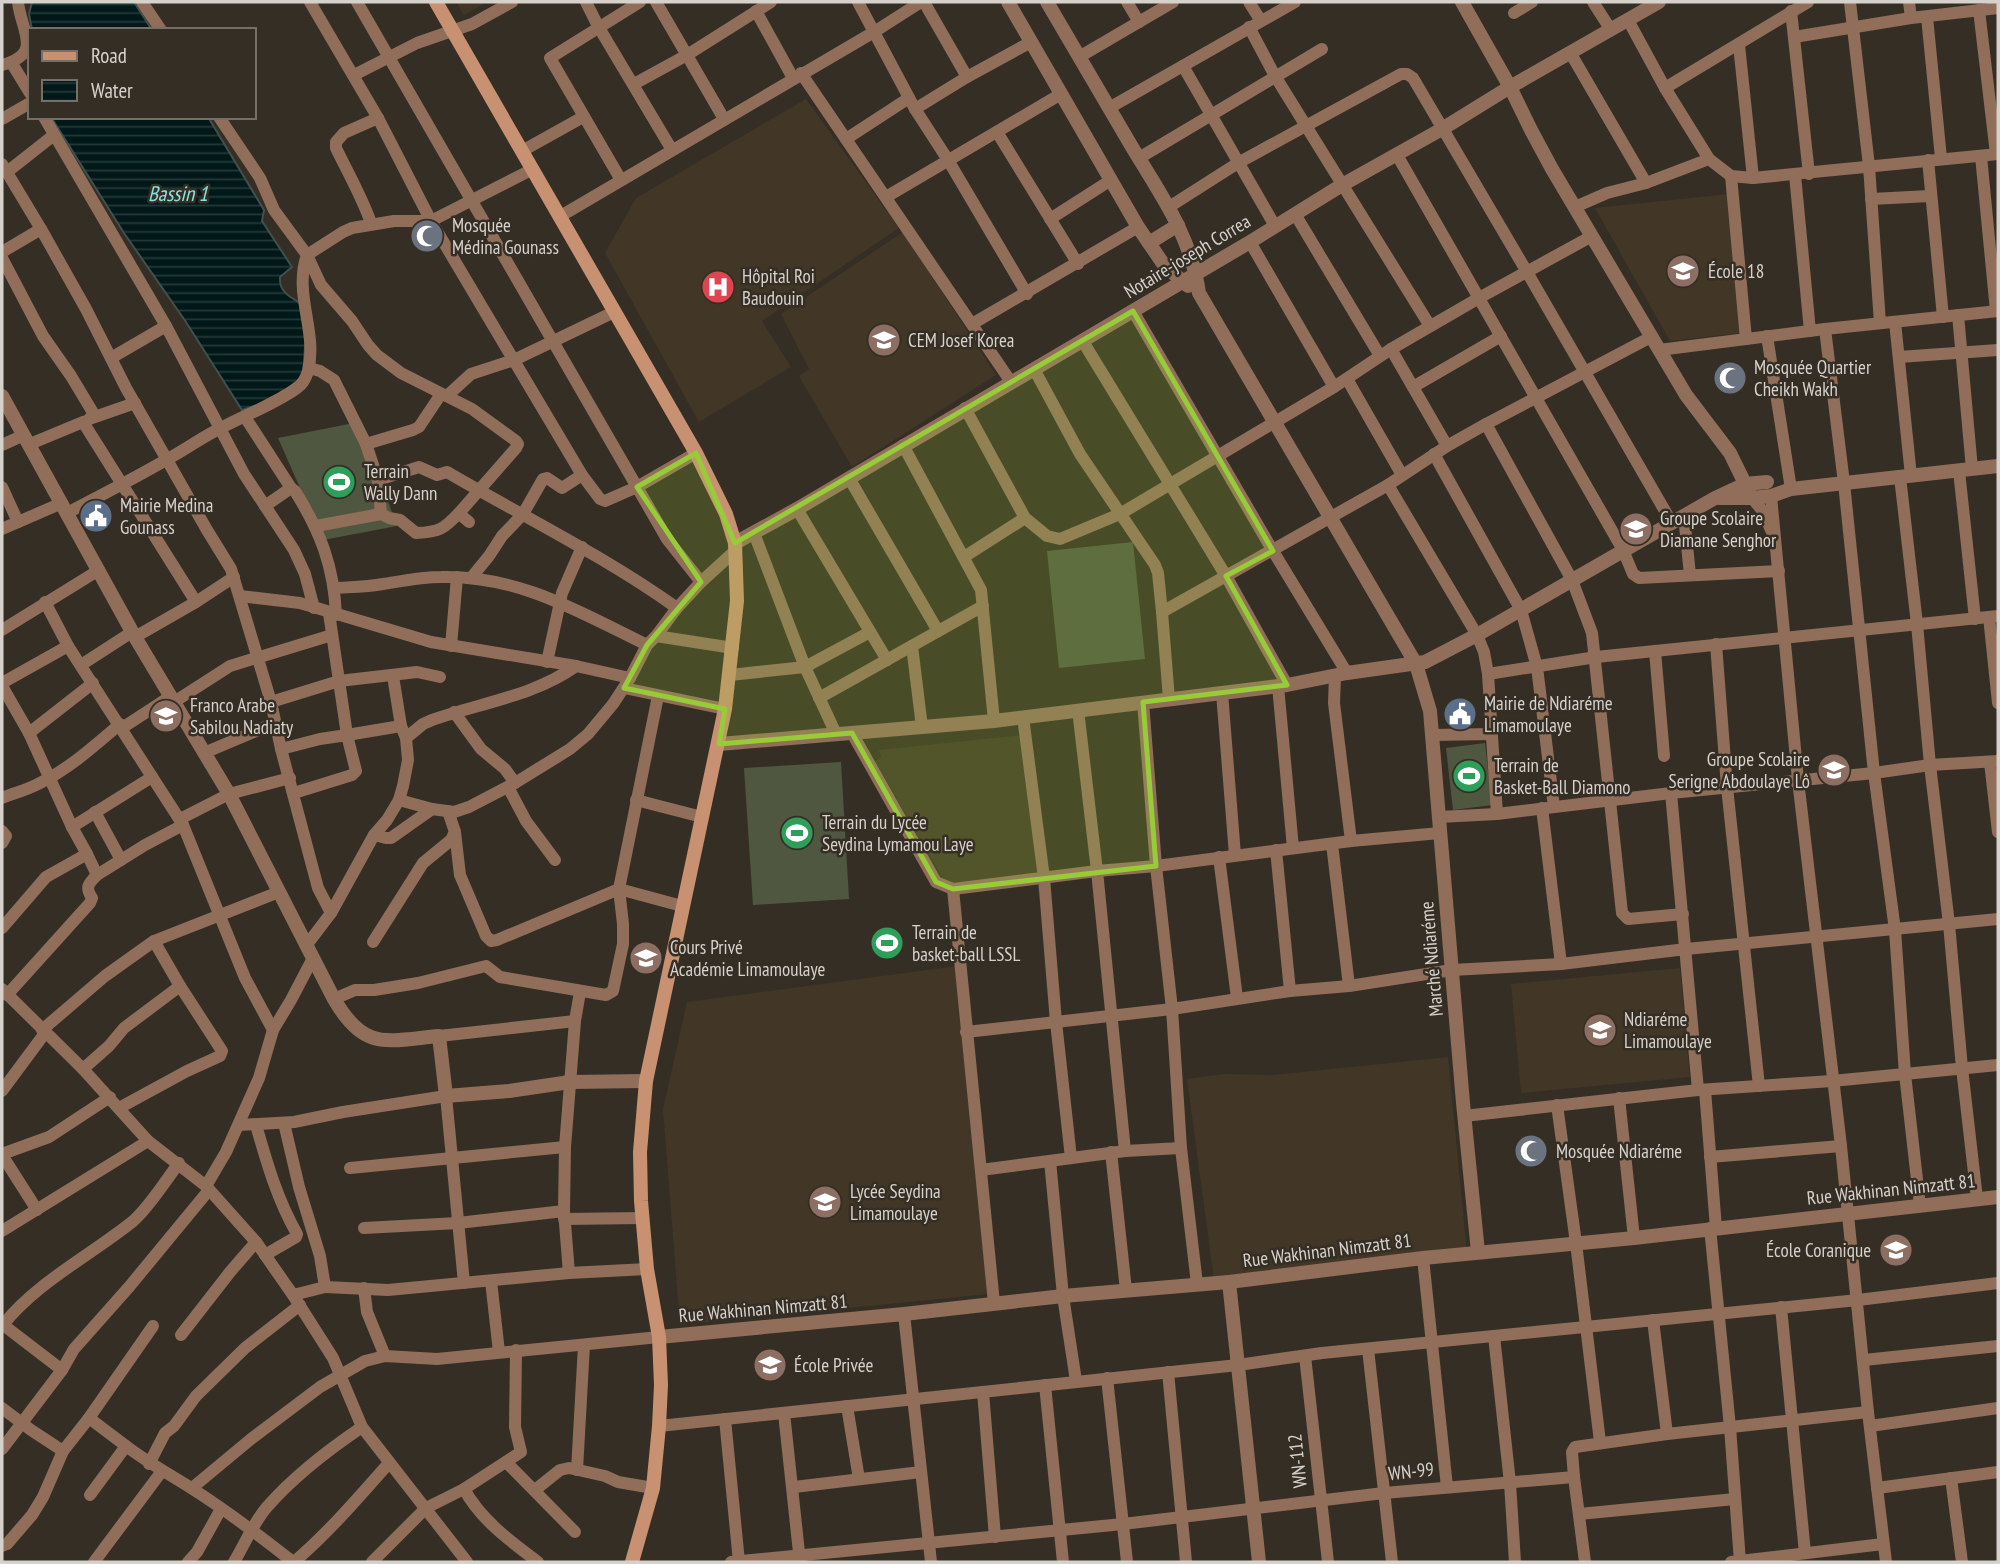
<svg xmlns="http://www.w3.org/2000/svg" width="2000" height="1564" font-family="'PT Sans Narrow',sans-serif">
<defs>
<pattern id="water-rules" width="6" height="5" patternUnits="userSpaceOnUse" patternTransform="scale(1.75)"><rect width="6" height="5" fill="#001818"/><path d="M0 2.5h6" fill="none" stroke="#243938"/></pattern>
</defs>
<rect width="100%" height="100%" fill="#352e24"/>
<g fill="#423627">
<path d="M456,2H487L464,15Z"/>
<path d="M806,99L899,228L762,321L791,367L699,422L605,253L636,198Z"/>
<path d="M1729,194L1740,333L1670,341L1595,208Z"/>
<path d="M903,232L996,375L852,467L799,376L809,369L781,314Z"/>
<path d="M1024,735L1038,872L946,884L875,761L881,757L879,750Z"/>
<path d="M957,966L988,1294L680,1325L663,1109L687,1002Z"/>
<path d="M1680,968L1690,1077L1521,1093L1511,984Z"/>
<path d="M1448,1057L1467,1252L1214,1280L1187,1079L1224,1074L1273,1075Z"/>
</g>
<g fill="#505740">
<path d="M359,422L397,526L323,540L278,438Z"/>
<path d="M1133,542L1145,659L1059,668L1047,551Z"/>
<path d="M1485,743L1492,805L1453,810L1446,748Z"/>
<path d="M841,762L849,899L753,905L744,768Z"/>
</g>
<g fill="url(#water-rules)" stroke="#40504e" stroke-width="2">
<path d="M32,2H134L152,30H32L29,14Z"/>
<path d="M51,117H208L264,210L262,221L292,267L280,277C279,291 288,296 300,303L306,332L303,376L275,399L242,410L186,322L124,233Z"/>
</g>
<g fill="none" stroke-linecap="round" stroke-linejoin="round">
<g stroke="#916e5a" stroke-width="12">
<path d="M142,2L161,30"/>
<path d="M310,2L378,118L431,221L582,475L600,499L605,501L637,487L696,453"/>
<path d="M357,2L667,539L701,582"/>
<path d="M586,2L598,26L672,150"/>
<path d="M656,2L724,119"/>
<path d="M858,2L915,109L948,160L1027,294"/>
<path d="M924,2L967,77"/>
<path d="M1127,2L1139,22"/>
<path d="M1249,2L1261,21"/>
<path d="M1593,2L1611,30"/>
<path d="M1850,2L1869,166L1880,323"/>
<path d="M1909,2L1911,18"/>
<path d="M1979,10L1996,154"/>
<path d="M756,11L793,78"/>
<path d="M1791,11L1809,174"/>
<path d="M1514,13L1532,2"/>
<path d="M1927,17L1941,158"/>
<path d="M1628,20L1665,88L1709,159"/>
<path d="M1249,27L1275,76L1430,326"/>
<path d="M1794,37L1911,18L1998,8"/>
<path d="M1739,45L1753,178"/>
<path d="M1571,54L1646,183"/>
<path d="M1079,57L1173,2"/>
<path d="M11,62L30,93"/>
<path d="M2,65C44,53 21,32 18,2"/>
<path d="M1183,66L1275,226"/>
<path d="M801,73L1011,382"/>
<path d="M354,75L417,43L472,24L512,2"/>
<path d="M634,84L687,55L771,2"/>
<path d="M1665,88L1808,2"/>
<path d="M1109,108L1295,2"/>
<path d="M915,109L967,77L1031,42"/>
<path d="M44,117L166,326L244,474L294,550L305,574L314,608"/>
<path d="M219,117L260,178L274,210L307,255L321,285L352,321L368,345L377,355L401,373L472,409L516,441L518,444L516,448L460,512L462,516L469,522"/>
<path d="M2,119L30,103"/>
<path d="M997,132L1078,264"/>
<path d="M846,139L909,98"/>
<path d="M522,151L583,117"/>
<path d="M1397,155L1623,550L1633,574L1639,578L1779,571"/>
<path d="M1981,156L1996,311"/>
<path d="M1139,158L1322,49"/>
<path d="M1928,160L1943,317"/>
<path d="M2,164L41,229L86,309L126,388L207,530L231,569L271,702L281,749L318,888L331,913"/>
<path d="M7,172L54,135"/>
<path d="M1795,175L1810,331"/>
<path d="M1731,176L1746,339"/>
<path d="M621,180L550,58L640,2"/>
<path d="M886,197L1061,94"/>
<path d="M1871,199L1930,196"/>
<path d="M1169,207L1238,163L1401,74H1407L1413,78L1527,272L1672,523"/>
<path d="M1575,207L1607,193L1646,183L1709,159L1731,176L1753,178L1998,154"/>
<path d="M1295,214L1380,356"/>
<path d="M559,217L874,32L921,2"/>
<path d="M1050,219L1111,180"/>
<path d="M371,223C362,197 348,173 336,148V142L344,133L378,118"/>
<path d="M1250,242L1334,387"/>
<path d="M2,252L41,229"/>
<path d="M2,258L43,336L71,376L95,416"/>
<path d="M1133,311L1273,551L1347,673"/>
<path d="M1958,315L1972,469"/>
<path d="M1895,322L1911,476"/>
<path d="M972,324L1138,227"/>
<path d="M1825,329L1844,483L1874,773L1895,930L1905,1074L1920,1206"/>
<path d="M1767,336L1791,489"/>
<path d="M1082,340L1226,576L1287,685"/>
<path d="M1391,349L1447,446"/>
<path d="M1659,350L1825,329L1998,311"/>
<path d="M1899,357L1998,350"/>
<path d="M111,358L166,326"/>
<path d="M309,368L320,371L334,380L366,444L378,480L419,467L437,475L447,472C524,517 604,556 677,608"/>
<path d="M1034,369L1080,454L1155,565L1158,573L1162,612L1169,699"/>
<path d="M1347,379L1402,475"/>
<path d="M1413,387L1501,336"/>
<path d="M447,396L471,374L514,360L614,312"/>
<path d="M965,408L1025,518"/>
<path d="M245,417L291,488"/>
<path d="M89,419L135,403"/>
<path d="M1486,424L1572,580L1592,633L1622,913L1628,919L1683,914"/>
<path d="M30,444L83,422L196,602"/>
<path d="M366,444L413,430L419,427L441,394"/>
<path d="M2,445L24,435"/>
<path d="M903,445L981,590L994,721"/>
<path d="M1434,454L1521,610L1537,667L1554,807"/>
<path d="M1959,471L1975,619"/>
<path d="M1900,477L1917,624L1930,765L1949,924L1962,1068L1977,1199"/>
<path d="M849,478L938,631"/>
<path d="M378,480L381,514L389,518L400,520L416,533C440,532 444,529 460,512"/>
<path d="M1388,485L1477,635L1484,652L1488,674L1497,814"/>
<path d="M2,487L18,522"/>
<path d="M1771,496L1798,780L1841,1146L1868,1412L1886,1562"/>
<path d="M1752,498L1762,510L1772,532"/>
<path d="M265,506L291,488L295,491C320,531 334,566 336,615"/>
<path d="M797,509L887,660"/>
<path d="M67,513C100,496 133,479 166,460C185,450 202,437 221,428C247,414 273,405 297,388C303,384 306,378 308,371C318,332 293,294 307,255L343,232L352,228L394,221H431L533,169"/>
<path d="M1684,516L1690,575"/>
<path d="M316,526L381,514"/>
<path d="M2,529L62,503"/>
<path d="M754,533L805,667L836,734"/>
<path d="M964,557L1025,518L1047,536L1060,539L1120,514L1334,387L1391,349L1479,298L1592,236"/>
<path d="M471,578L489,556L502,536L523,514L543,479L547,478L562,488L582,475"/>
<path d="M335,588C351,587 367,587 383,584C402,581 422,577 441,577C519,575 579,612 647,645"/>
<path d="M240,596L300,603L431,642L576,666L630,678"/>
<path d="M45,602L68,646L183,825L245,978L273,1030"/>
<path d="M1162,612L1388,485L1447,446L1486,424L1651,337"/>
<path d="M329,613L347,735L401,726"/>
<path d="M1989,617L1998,703"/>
<path d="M2,630L99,570"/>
<path d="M656,636L733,648"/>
<path d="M135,637L196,602L234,577"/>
<path d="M1716,644L1727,787L1759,1086"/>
<path d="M451,646L457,577"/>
<path d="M912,646L922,727"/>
<path d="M1655,651L1664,756"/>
<path d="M547,662L562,593L582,547"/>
<path d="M81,665L132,632"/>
<path d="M1488,674L1596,657L1998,616"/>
<path d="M730,675L805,667L870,632"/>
<path d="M1335,676L1334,703L1351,841"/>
<path d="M2,683L68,646"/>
<path d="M2,686L29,733L72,827L87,854L46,877L2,928"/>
<path d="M1278,686L1293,848"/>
<path d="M624,688L725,709"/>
<path d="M1222,693L1235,855"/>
<path d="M819,698L983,606"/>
<path d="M174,702L230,666L332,635"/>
<path d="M271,702L339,681L417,672L440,677"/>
<path d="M1143,702L1156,866L1172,1009L1181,1148L1197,1284"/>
<path d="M1078,710L1097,871L1125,1151"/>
<path d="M454,712L481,749L505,769L515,783"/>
<path d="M1023,717L1044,878L1056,1022L1071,1158"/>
<path d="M122,728L171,696"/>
<path d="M29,733L93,683"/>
<path d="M852,733L936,882L953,889L1097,871L1156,866L1351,841L1440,833"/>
<path d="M1432,735L1492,734"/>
<path d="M406,738L423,724L432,720C480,703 534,696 576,666"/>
<path d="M281,749L320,739L347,735L356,771L352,775L294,793"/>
<path d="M204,753L275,723"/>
<path d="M1990,762L1998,832"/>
<path d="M508,787L526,821L555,860"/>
<path d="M1671,793L1698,1090"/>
<path d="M2,798C14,793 27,790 38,784C69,769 94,746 120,724"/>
<path d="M399,800L432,809"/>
<path d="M636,800L702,817"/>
<path d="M1542,808L1561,964"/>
<path d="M448,811L455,832L460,875L486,936L491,941L497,940L619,889L682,906"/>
<path d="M95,812L121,860"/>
<path d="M1439,817L1497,814L1671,793L1874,773L1930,765L1998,761"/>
<path d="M180,819L229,794L290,778"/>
<path d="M72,827L152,777"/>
<path d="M2,831L6,836L2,843"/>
<path d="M374,835L386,838H391L432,809L454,812L469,807L515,783L570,749L588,734L613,704L630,678L647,645L656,636L677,608L701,582L736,550"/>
<path d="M1332,844L1349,986"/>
<path d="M1276,850L1290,991"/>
<path d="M87,854L97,875L145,845L183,825"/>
<path d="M1219,857L1237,998"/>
<path d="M953,889L994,1303"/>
<path d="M373,942L423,863L451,840L455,832"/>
<path d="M306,946L331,913L374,835L387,820L399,800L403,786L408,760L406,738L401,726L393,676"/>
<path d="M2,989L83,1069L148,1141L206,1186L256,1242L293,1295L333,1358L362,1427L467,1562"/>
<path d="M7,995L90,903L92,898C85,887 88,884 97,875"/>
<path d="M334,999L355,990H374L418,983L486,966L500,977L606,995L613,991L623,944V924L619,889L658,696"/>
<path d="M42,1030L105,976L154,941L279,892"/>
<path d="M966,1032L1172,1009L1290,991L1349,986L1452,970L1561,964L1686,949L1998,919"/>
<path d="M439,1036L575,1021"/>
<path d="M83,1069L109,1046L124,1028L180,986"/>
<path d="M1705,1090L1716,1228"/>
<path d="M2,1091L45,1033"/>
<path d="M1619,1098L1634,1238"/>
<path d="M1557,1105L1576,1243L1600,1442"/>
<path d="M119,1108L187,1071L220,1056L222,1051L180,986L154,941"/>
<path d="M1464,1116L1698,1090L1832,1081L1998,1065"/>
<path d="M284,1123L299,1187L320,1256L325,1287L293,1295"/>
<path d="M239,1125L294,1122L343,1112L446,1096L464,1283"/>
<path d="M256,1125C267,1163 277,1199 297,1234L296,1237L265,1255"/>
<path d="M1111,1152L1126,1290"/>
<path d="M2,1154L49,1137L110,1097"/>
<path d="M2,1155L37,1210"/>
<path d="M1710,1157L1841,1146"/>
<path d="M1050,1161L1063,1296L1076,1381"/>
<path d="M350,1168L565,1147"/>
<path d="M981,1170L1125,1151L1181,1148"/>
<path d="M206,1186L226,1152L259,1078L273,1030L291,1000L313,958"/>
<path d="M564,1219L642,1218"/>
<path d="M364,1228L458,1223L564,1211"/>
<path d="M1710,1228L1730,1427L1740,1562"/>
<path d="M2,1231L148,1141"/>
<path d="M1423,1258L1447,1487"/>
<path d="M569,1273L564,1211L565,1147L575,1021L580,992"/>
<path d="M491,1281L499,1352"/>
<path d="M325,1287L388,1290L569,1273L647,1269"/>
<path d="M364,1288L367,1312L385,1356"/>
<path d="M1781,1307L1805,1553"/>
<path d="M904,1314L931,1562"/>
<path d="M1653,1320L1667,1434"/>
<path d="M2,1324L62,1370"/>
<path d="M2,1326C37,1282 88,1257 132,1222C148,1209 166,1180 179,1163"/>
<path d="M181,1335L230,1272L256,1242"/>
<path d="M1494,1336L1510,1483L1515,1562"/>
<path d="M1368,1349L1392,1562"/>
<path d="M1305,1356L1328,1562"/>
<path d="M1864,1360L1998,1346"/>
<path d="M1168,1372L1186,1562"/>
<path d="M1107,1378L1127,1562"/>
<path d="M1045,1385L1063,1562"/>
<path d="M983,1392L995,1537"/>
<path d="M847,1406L859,1479"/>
<path d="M2,1408L31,1430L63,1451"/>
<path d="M784,1413L800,1562"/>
<path d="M725,1419L739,1562"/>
<path d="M659,1426L1238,1365L1322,1353L1858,1300L1998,1283"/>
<path d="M1870,1426L1998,1408"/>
<path d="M126,1446L89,1418L153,1326"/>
<path d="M2,1449L62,1370L74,1349L129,1287L209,1190"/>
<path d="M506,1462L575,1532"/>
<path d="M149,1464L165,1433L174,1426L196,1396L245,1348L300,1305"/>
<path d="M577,1470L584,1345"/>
<path d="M1951,1478L1962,1562"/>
<path d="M794,1487L921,1472"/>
<path d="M192,1488L251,1439L320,1387L365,1361L385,1356L437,1359L659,1337"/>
<path d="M1877,1488L1998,1472"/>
<path d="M464,1489C481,1520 510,1541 538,1562"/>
<path d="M535,1490L560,1470L569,1468L605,1476L618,1482L653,1488"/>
<path d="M90,1495L126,1446C147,1462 169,1474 191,1488C226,1510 260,1536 293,1562"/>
<path d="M1579,1514L1735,1499"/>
<path d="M2,1546L7,1544L32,1515L43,1497L63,1451L89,1418"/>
<path d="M94,1562L162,1471"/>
<path d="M188,1562L197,1552L221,1509"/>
<path d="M234,1562C245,1544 253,1523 267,1507C294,1476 328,1450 362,1427"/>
<path d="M294,1562C329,1532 358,1498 389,1463"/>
<path d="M372,1562L426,1508L464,1489L521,1452L515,1427L516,1350"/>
<path d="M731,1562L1123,1524L1384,1493L1574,1477"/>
<path d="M1585,1562L1574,1477L1572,1452L1575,1447L1667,1434L1868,1412"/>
<path d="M1731,1562L1883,1544"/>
</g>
<g stroke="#916e5a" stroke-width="14">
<path d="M1008,2L1138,227L1164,265L1188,286"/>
<path d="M1047,2C1075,50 1103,98 1132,147C1161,195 1191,236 1199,293L1416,664L1430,711L1463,1103L1478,1252"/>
<path d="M1462,2L1510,87L1531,130L1552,169L1686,395L1730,453L1752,498"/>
<path d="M1149,243L1178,225"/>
<path d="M2,396L135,637L229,794L334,999C364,1051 385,1041 439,1036L446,1096L509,1091L570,1082L646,1081"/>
<path d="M1719,498H1752L1771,496L1791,489L1998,466"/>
<path d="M735,543L797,509L1250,242L1342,185L1442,129L1510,87L1659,2"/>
<path d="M719,744L994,721L1287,685L1347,673L1425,662L1477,635L1715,498L1745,484L1767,482"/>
<path d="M1229,1282L1259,1562"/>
<path d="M659,1337L904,1314L1063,1296L1229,1282L1423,1258L1634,1238L1998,1197"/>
</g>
<path stroke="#c89171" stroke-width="14" d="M436,2L696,453L726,514L735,543L737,601L725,709L646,1081L640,1152L641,1201L647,1269L659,1337L661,1385L659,1426L653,1488L632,1562"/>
</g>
<path fill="#97cb38" fill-opacity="0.2" stroke="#97cb38" stroke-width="5" stroke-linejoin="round" d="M1133,311L1273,551L1226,576L1287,685L1143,702L1156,866L953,889L936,882L852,733L719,744L725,709L624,688L647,645L701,582L637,487L696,453L735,543Z"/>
<defs>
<symbol id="mosque-disc" viewBox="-11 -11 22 22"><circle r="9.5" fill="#6b7280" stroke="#352e24"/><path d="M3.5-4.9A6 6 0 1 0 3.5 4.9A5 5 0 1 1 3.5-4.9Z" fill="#fff"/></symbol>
<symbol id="school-disc" viewBox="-11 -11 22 22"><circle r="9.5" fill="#8d6e63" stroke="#352e24"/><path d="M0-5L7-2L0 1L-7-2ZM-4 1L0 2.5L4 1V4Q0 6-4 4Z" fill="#fff"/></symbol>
<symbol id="hospital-disc" viewBox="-11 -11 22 22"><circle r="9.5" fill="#e0444e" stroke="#352e24"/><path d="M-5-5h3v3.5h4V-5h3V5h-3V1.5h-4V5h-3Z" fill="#fff"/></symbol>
<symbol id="stadium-disc" viewBox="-11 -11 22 22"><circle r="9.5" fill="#2e9e5b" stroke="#352e24"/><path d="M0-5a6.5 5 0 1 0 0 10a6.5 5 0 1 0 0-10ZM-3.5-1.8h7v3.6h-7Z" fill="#fff"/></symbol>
<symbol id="civic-disc" viewBox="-11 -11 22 22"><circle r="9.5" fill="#5c6f8a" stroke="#352e24"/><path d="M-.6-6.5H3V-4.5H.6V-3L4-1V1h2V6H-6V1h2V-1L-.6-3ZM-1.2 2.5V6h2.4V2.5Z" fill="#fff"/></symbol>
</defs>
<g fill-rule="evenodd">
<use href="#mosque-disc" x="408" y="217" width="38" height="38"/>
<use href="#school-disc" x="1664" y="252" width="38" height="38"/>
<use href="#hospital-disc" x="699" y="268" width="38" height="38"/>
<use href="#school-disc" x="865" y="321" width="38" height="38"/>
<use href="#mosque-disc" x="1711" y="359" width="38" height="38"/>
<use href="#stadium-disc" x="320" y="463" width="38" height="38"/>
<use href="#civic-disc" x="77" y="497" width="38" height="38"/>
<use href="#school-disc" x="1617" y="510" width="38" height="38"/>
<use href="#civic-disc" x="1441" y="695" width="38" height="38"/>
<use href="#school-disc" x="147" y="697" width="38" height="38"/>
<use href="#school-disc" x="1815" y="751" width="38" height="38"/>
<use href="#stadium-disc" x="1450" y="757" width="38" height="38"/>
<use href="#stadium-disc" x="778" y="814" width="38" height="38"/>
<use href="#stadium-disc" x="868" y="924" width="38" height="38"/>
<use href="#school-disc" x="627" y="939" width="38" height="38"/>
<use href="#school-disc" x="1581" y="1011" width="38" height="38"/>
<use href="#mosque-disc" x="1512" y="1132" width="38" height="38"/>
<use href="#school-disc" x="806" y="1183" width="38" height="38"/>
<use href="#school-disc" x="1877" y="1231" width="38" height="38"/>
<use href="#school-disc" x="751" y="1346" width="38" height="38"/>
</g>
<g text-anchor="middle" stroke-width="5" stroke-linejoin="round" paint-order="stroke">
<g font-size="19" fill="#d6d1cb" stroke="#352e24" text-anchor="start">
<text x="452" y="232">Mosquée<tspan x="452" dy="22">Médina Gounass</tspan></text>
<text x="1708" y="278">École 18</text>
<text x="742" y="283">Hôpital Roi<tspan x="742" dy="22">Baudouin</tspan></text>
<text x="908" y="347">CEM Josef Korea</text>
<text x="1754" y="374">Mosquée Quartier<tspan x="1754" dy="22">Cheikh Wakh</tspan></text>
<text x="364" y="478">Terrain<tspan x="364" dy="22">Wally Dann</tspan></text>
<text x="120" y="512">Mairie Medina<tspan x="120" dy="22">Gounass</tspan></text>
<text x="1660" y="525">Groupe Scolaire<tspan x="1660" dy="22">Diamane Senghor</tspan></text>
<text x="1484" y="710">Mairie de Ndiaréme<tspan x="1484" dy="22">Limamoulaye</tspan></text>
<text x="190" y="712">Franco Arabe<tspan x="190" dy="22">Sabilou Nadiaty</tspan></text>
<text x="1810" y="766" text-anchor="end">Groupe Scolaire<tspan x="1810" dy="22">Serigne Abdoulaye Lô</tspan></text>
<text x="1494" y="772">Terrain de<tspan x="1494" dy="22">Basket-Ball Diamono</tspan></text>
<text x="822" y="829">Terrain du Lycée<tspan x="822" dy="22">Seydina Lymamou Laye</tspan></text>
<text x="912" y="939">Terrain de<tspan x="912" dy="22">basket-ball LSSL</tspan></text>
<text x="670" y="954">Cours Privé<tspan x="670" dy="22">Académie Limamoulaye</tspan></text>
<text x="1624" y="1026">Ndiaréme<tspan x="1624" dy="22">Limamoulaye</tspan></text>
<text x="1556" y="1158">Mosquée Ndiaréme</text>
<text x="850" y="1198">Lycée Seydina<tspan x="850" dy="22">Limamoulaye</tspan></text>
<text x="1871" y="1257" text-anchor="end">École Coranique</text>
<text x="794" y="1372">École Privée</text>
</g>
<g font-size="19" fill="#d6d1cb" stroke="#352e24">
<text transform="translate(1187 256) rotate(-31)" y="7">Notaire-joseph Correa</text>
<text transform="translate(1431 959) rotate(-95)" y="7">Marché Ndiaréme</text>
<text transform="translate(1891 1189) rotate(-6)" y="7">Rue Wakhinan Nimzatt 81</text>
<text transform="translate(1327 1250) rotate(-7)" y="7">Rue Wakhinan Nimzatt 81</text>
<text transform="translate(763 1308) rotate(-5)" y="7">Rue Wakhinan Nimzatt 81</text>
<text transform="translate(1297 1461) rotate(-96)" y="7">WN-112</text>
<text transform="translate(1411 1471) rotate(-6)" y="7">WN-99</text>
</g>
<g font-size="21" font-style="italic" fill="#85e2e2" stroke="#352e24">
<text x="178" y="201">Bassin 1</text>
</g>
</g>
<rect width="2000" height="1564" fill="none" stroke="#d6d1cb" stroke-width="7"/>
<rect x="28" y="28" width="228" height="91" fill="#352e24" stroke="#756f67" stroke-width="2"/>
<rect x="42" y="51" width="35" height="10" fill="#c89171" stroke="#756f67" stroke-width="2"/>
<text x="91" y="63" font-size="21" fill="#d6d1cb">Road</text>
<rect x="42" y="80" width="35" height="21" fill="url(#water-rules)" stroke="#756f67" stroke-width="2"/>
<text x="91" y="98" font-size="21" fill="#d6d1cb">Water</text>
</svg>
